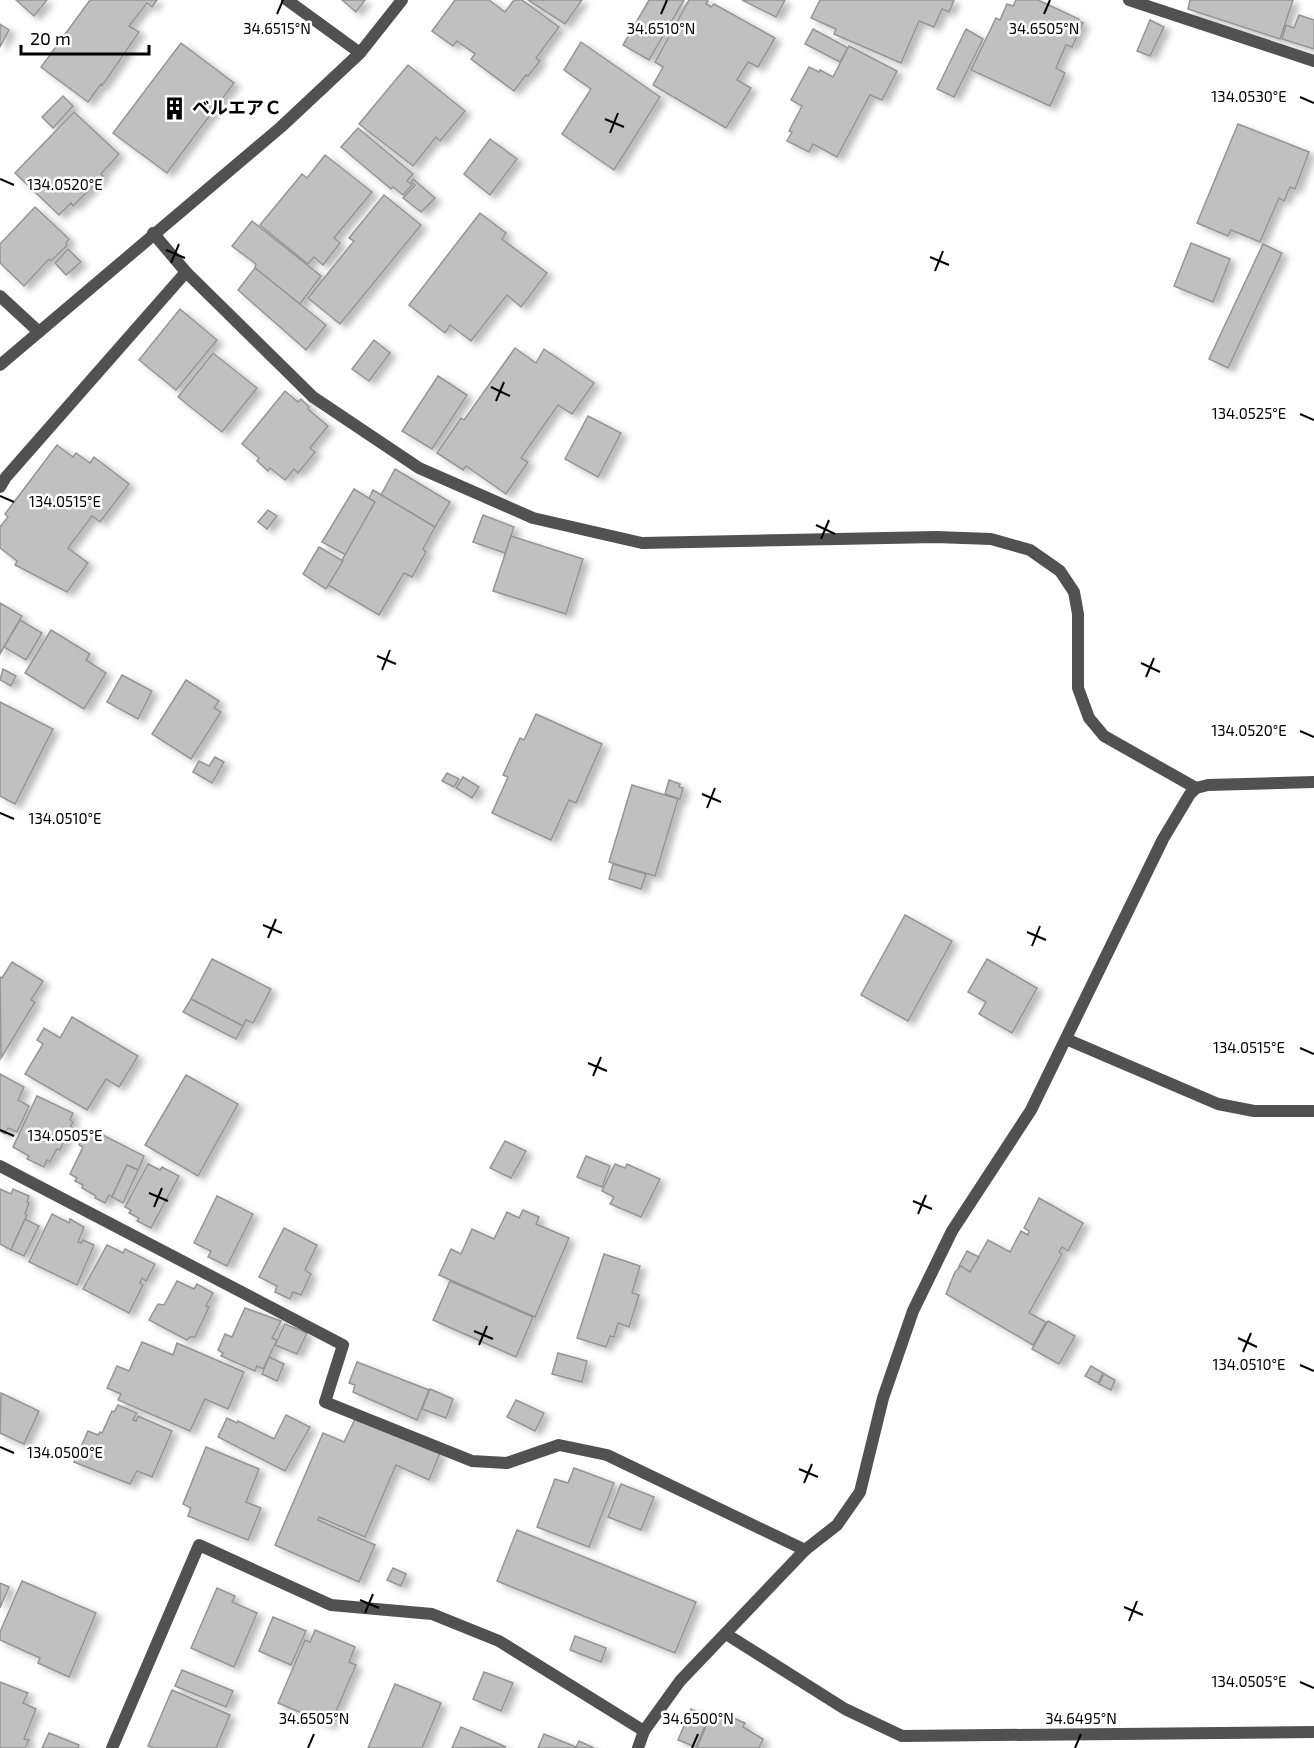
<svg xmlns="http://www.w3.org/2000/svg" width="1314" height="1748" font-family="'Exo 2','Noto Sans JP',sans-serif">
<defs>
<filter id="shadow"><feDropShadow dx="6" dy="4" stdDeviation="3" flood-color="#0004"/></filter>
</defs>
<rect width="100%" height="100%" fill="#fff"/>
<g fill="#c0c0c0" stroke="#959595" stroke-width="1.5" filter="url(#shadow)">
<path d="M16,0H47L34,16Z"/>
<path d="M90,0H157L152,7L147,3L129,26L139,32L102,86L101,84L88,102L41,67Z"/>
<path d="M342,0H365L356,12Z"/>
<path d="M455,0H489L505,12L514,0H522L559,27L536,58L540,61L528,76L526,75L514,91L471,59L475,54L457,41L453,46L432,31Z"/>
<path d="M528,0H582L565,24Z"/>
<path d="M649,0H684L649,60L623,45Z"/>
<path d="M689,0H706L708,1L706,4L711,7L714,4L775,38L758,67L748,62L737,80L751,88L726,128L653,85L663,67L655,62Z"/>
<path d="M742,0H785L776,17Z"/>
<path d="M820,0H954L949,12L942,9L934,27L919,21L901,63L834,34L836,29L811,18Z"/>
<path d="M1016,0H1038L1079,19L1078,21L1083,23L1072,47L1066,45L1056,68L1065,73L1050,106L971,70L996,18L1000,20L1007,4L1013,6Z"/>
<path d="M1190,0H1293L1280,39L1188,9Z"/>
<path d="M1299,15L1314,20V49L1282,39L1286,25L1294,28Z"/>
<path d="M1150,20L1164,27L1150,56L1137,51Z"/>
<path d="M0,24L9,30L0,47Z"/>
<path d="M813,29L848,48L840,62L805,44Z"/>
<path d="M966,29L983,39L954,97L937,89Z"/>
<path d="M581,42L660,97L614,170L562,134L591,89L564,70Z"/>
<path d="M181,43L234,83L167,173L113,133Z"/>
<path d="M849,46L897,71L882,100L870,95L837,157L813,144L809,152L787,141L792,132L789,131L802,106L791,100L809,67L819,72L820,70L833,77Z"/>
<path d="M408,65L465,111L440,141L436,137L413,166L359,124Z"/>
<path d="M63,96L73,106L53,128L42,117Z"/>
<path d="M74,112L119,154L101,174L103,176L73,206L71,203L59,215L15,173Z"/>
<path d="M1238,124L1309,152L1295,189L1290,187L1284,201L1279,198L1260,242L1231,230L1228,236L1197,223Z"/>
<path d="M358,128L413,174L407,181L412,185L403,195L393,187L391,189L341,147Z"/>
<path d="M490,139L517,159L490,195L464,174Z"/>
<path d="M325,155L372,192L334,238L340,243L323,265L314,257L308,264L260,225L302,174L307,178Z"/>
<path d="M413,179L435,198L421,212L403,198L415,185L411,182Z"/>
<path d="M384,195L421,225L340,324L308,298L354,241L349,238Z"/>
<path d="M35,207L69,239L66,243L67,245L51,261L49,259L24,286L0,263V244Z"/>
<path d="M480,213L506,233L502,239L547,273L521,307L507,295L471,341L450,325L445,333L409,305Z"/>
<path d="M252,221L321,276L300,304L255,268L256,264L232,246Z"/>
<path d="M1191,243L1230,259L1213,302L1174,286Z"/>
<path d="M1263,244L1282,253L1228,368L1209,359Z"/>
<path d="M68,249L81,262L66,275L55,263Z"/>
<path d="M255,268L326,325L306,350L238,290Z"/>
<path d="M180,309L217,340L176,390L139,360Z"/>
<path d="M374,340L390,353L369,381L352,369Z"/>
<path d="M515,348L536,363L544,349L594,383L572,414L558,405L521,458L528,462L506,494L466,466L463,470L437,453L461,418L464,420Z"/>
<path d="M213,353L257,388L222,432L178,397Z"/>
<path d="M438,376L467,395L432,449L402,431Z"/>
<path d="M285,391L298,402L301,399L309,407L308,409L328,426L310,448L315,452L298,473L294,469L285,480L270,468L268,471L257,461L259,458L242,444Z"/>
<path d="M588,416L621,433L598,477L565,459Z"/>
<path d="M57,445L73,457L76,453L90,463L94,457L129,484L100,522L92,516L68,548L88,563L67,592L15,565L17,561L0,548V527L8,517L5,514Z"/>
<path d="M395,469L450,502L435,527L381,495Z"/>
<path d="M354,489L375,502L346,555L322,542Z"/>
<path d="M373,490L435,527L423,549L426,552L412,577L404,573L379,615L328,585L375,502L369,498Z"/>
<path d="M268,510L277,516L267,529L258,522Z"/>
<path d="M483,515L514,527L505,553L473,542Z"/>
<path d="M511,536L583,559L566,614L493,591Z"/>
<path d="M319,547L343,561L326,589L303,574Z"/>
<path d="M0,603L22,616L0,654Z"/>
<path d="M20,620L42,633L26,660L4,647Z"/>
<path d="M51,630L90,654L86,660L106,673L84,709L25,673Z"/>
<path d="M3,669L16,676L11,686L0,680Z"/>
<path d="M122,675L152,691L138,719L107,702Z"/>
<path d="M186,680L219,701L214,708L221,712L191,759L152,734Z"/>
<path d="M0,702L53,729L15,804L0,796Z"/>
<path d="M536,714L602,744L576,803L569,800L551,840L492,813L508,777L503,775L520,738L524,740Z"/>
<path d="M215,757L224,762L212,783L193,772L199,761L209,766Z"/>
<path d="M447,773L459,779L454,787L442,781Z"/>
<path d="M463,777L479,787L472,798L456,788Z"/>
<path d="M669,780L680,784L679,787L683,788L680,799L665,794Z"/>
<path d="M632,785L678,799L655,876L609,862Z"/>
<path d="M613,864L646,874L641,889L609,879Z"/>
<path d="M905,915L952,941L908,1021L861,995Z"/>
<path d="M212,959L271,989L253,1023L246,1020L243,1026L191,999Z"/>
<path d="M987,959L1037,988L1012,1033L979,1014L986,1002L968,992Z"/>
<path d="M12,962L43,981L31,1000L35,1002L1,1058L0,977L2,978Z"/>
<path d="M191,999L243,1026L236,1039L183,1012Z"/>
<path d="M72,1017L138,1056L119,1087L106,1079L87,1110L25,1074L43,1044L37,1040L44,1028L60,1038Z"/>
<path d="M0,1074L24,1087L18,1100L29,1106L17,1132L8,1128L5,1134L0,1131Z"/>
<path d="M186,1075L238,1104L198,1176L145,1145Z"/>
<path d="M37,1096L73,1113L70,1120L73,1122L60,1150L57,1149L50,1162L47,1160L44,1167L27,1159L29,1156L13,1147Z"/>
<path d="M91,1129L144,1156L138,1170L127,1165L112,1197L109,1195L105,1203L95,1198L96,1196L82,1188L83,1185L75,1181L77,1178L70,1174L83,1147L79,1145L86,1132L88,1133Z"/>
<path d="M505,1141L526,1151L511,1178L490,1168Z"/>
<path d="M586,1156L610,1166L602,1187L577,1177Z"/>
<path d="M148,1164L160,1170L162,1167L179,1176L151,1228L137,1221L139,1218L129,1213L131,1210L125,1207Z"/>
<path d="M615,1164L625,1168L627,1164L660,1179L641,1217L610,1204L614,1197L602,1191Z"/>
<path d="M127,1165L138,1170L123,1203L112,1197Z"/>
<path d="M0,1189L11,1194L13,1189L29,1196L27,1202L29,1203L25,1214L27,1215L11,1250L0,1244Z"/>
<path d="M217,1196L253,1214L227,1266L208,1257L211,1251L194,1243Z"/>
<path d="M1039,1198L1083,1223L1068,1251L1062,1247L1059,1252L1062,1254L1029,1313L1046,1322L1033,1345L946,1294L955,1272L961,1266L970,1272L988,1240L1010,1252L1021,1231L1028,1235L1029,1231L1024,1228Z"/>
<path d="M523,1210L539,1217L536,1224L569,1238L535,1317L439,1275L451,1249L461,1254L472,1229L494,1239L507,1212L519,1218Z"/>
<path d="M52,1214L69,1223L70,1219L84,1227L78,1242L81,1243L83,1240L94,1245L77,1285L29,1262Z"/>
<path d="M25,1219L39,1226L24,1256L11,1250Z"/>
<path d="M284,1228L317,1245L305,1270L311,1274L301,1295L293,1292L290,1299L275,1292L277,1286L259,1277Z"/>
<path d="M107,1245L123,1253L125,1249L155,1264L146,1281L142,1278L140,1283L143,1285L129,1313L83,1289Z"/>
<path d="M967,1251L979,1257L970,1272L961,1266L958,1268Z"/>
<path d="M604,1254L640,1266L632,1293L639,1295L629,1327L618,1323L614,1337L610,1336L606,1347L577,1338Z"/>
<path d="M177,1281L194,1289L197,1284L213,1293L206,1306L209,1307L195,1337H190L187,1340L149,1320L158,1304L164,1305Z"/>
<path d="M450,1281L533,1317L516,1357L433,1320Z"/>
<path d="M245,1308L281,1321L272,1338L277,1340L263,1369L257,1366L255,1371L221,1356L223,1353L218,1350L225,1334L232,1337Z"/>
<path d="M1048,1321L1075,1336L1059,1364L1032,1349Z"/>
<path d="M285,1324L307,1333L297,1354L275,1345Z"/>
<path d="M142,1342L173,1355L177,1343L244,1372L228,1409L205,1399L190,1431L118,1400L121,1394L107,1388L117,1366L129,1371Z"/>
<path d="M558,1353L587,1361L582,1382L552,1374Z"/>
<path d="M269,1357L284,1364L277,1381L262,1374Z"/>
<path d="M357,1362L429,1390L417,1420L353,1392L355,1385L349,1383Z"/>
<path d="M1091,1366L1103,1373L1098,1383L1085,1376Z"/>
<path d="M1104,1374L1115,1380L1111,1390L1099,1384Z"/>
<path d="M430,1389L453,1399L446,1418L422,1409Z"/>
<path d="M1,1393L39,1411L24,1444L0,1433Z"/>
<path d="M516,1400L544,1413L535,1431L507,1417Z"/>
<path d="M118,1405L137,1413L133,1420L136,1421L138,1416L172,1431L152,1477L137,1471L130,1484L74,1462L88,1431L98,1435L100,1432L102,1433L112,1411L114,1412Z"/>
<path d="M286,1415L310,1427L285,1471L218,1437L227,1418L237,1423L238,1421L274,1439Z"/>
<path d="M356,1417L440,1453L429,1480L396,1465L365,1537L319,1517L318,1520L375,1545L359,1582L275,1545L323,1433L344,1442Z"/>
<path d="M206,1447L259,1469L246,1502L261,1508L248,1540L188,1516L191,1508L183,1504Z"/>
<path d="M574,1468L614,1483L589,1547L537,1527L555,1479L568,1483Z"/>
<path d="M621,1484L654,1497L641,1530L608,1517Z"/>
<path d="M517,1530L696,1602L675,1653L497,1581Z"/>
<path d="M393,1568L406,1574L401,1586L387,1580Z"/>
<path d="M22,1581L96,1613L69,1677L38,1663L40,1658L0,1640V1632Z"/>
<path d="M0,1583L9,1587L0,1608Z"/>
<path d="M217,1588L235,1596L232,1602L257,1613L234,1667L191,1648Z"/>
<path d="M273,1617L306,1631L291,1665L259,1651Z"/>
<path d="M315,1630L355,1647L349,1662L356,1665L330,1725L278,1703L305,1640L310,1642Z"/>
<path d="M575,1636L606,1648L601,1662L570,1650Z"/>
<path d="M182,1670L233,1691L226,1707L175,1686Z"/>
<path d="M484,1672L513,1683L501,1711L473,1699Z"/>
<path d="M0,1682L28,1693L23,1703L36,1709L24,1739L29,1740L25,1748H0Z"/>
<path d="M395,1684L441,1703L422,1748H368Z"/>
<path d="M172,1690L230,1715L216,1748H154L148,1746Z"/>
<path d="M691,1709L709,1717L696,1747L678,1740Z"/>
<path d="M711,1714L725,1720L727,1715L745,1723L743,1727L763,1739L759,1748H697Z"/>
<path d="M461,1727L506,1747L452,1748Z"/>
<path d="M49,1733L79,1745L78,1748H42Z"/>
<path d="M544,1734L576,1747L579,1741L594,1748H538Z"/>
</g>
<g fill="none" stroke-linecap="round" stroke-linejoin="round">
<g stroke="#515151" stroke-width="12">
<path d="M287,0L360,53"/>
<path d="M1129,0L1314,61"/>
<path d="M153,233L186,272L313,397L419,468L533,518L642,543L936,537L991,539L1030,550L1060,571L1074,592L1078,614V688L1089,718L1104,736L1196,788L1208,785L1314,782"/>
<path d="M0,296L39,332"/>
<path d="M0,487L6,477L186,272"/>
<path d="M1066,1039L1218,1104L1254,1111H1314"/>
<path d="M0,1166L343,1345L325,1402L472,1461L507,1463L559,1445L607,1455L805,1550"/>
<path d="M726,1634L845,1709L902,1736L1314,1732"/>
<path d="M112,1748L199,1545L331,1605L432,1614L499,1641L644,1731"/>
<path d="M638,1748L644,1731L680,1681L805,1550L837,1525L860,1492L883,1398L913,1311L952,1231L1031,1110L1163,839L1190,794L1196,788"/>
</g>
<path stroke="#515151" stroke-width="12" d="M0,365L281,127L360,53L402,0"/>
</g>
<path fill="none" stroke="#000" stroke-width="2" d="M277,14L283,0M661,14L667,0M1044,14L1050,0M1300,97L1314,103M605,119L624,127M610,133L618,113M0,179L14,185M166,250L185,258M930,257L949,265M171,263L179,244M935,271L943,251M491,387L510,396M496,401L504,382M1300,414L1314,420M0,496L14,502M816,525L835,534M821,539L829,520M377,656L396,664M1141,663L1160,672M382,670L390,650M1146,677L1154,658M1300,731L1314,737M702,794L721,802M707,808L715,788M0,813L14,819M263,925L282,933M1027,932L1046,940M268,938L276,919M1032,946L1040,926M1300,1048L1314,1054M588,1063L607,1071M593,1076L601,1057M0,1130L14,1136M149,1193L168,1201M913,1201L932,1209M154,1207L162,1188M918,1214L926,1195M474,1331L493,1339M1238,1338L1257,1347M479,1345L487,1326M1243,1352L1251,1333M1300,1365L1314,1371M0,1447L14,1453M799,1469L818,1477M804,1483L812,1464M360,1600L379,1608M1124,1607L1143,1615M365,1613L373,1594M1129,1621L1137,1601M1300,1682L1314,1688M308,1748L314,1734M692,1748L698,1734M1075,1748L1081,1734"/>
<defs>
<symbol id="building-bare" viewBox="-9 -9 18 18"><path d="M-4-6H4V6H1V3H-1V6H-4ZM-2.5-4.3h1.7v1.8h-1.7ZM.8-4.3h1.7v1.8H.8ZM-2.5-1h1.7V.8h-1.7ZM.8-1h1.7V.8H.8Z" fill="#000" stroke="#fff" stroke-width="2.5" paint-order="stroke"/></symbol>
</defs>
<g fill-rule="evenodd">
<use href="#building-bare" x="158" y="92" width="33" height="33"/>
</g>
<g text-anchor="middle" stroke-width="5" stroke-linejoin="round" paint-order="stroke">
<g font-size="18" font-weight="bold" fill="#000" stroke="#fff" text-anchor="start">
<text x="192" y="114">ベルエアＣ</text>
</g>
</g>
<g font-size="15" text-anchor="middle" fill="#000" stroke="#fff" stroke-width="5" stroke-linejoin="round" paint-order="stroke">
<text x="661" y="34">34.6510°N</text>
<text x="1044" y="34">34.6505°N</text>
<text x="277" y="34">34.6515°N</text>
<text x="1249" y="102">134.0530°E</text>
<text x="65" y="190">134.0520°E</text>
<text x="1249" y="419">134.0525°E</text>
<text x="65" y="507">134.0515°E</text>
<text x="1249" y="736">134.0520°E</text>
<text x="65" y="824">134.0510°E</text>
<text x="1249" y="1053">134.0515°E</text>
<text x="65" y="1141">134.0505°E</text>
<text x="1249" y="1370">134.0510°E</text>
<text x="65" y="1458">134.0500°E</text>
<text x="1249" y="1687">134.0505°E</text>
<text x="314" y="1724">34.6505°N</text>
<text x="698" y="1724">34.6500°N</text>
<text x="1081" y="1724">34.6495°N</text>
</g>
<path d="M21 45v9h128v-9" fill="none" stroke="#000000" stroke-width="3"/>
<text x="30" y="45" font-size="18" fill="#000000" stroke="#ffffff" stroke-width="4.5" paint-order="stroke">20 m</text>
</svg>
